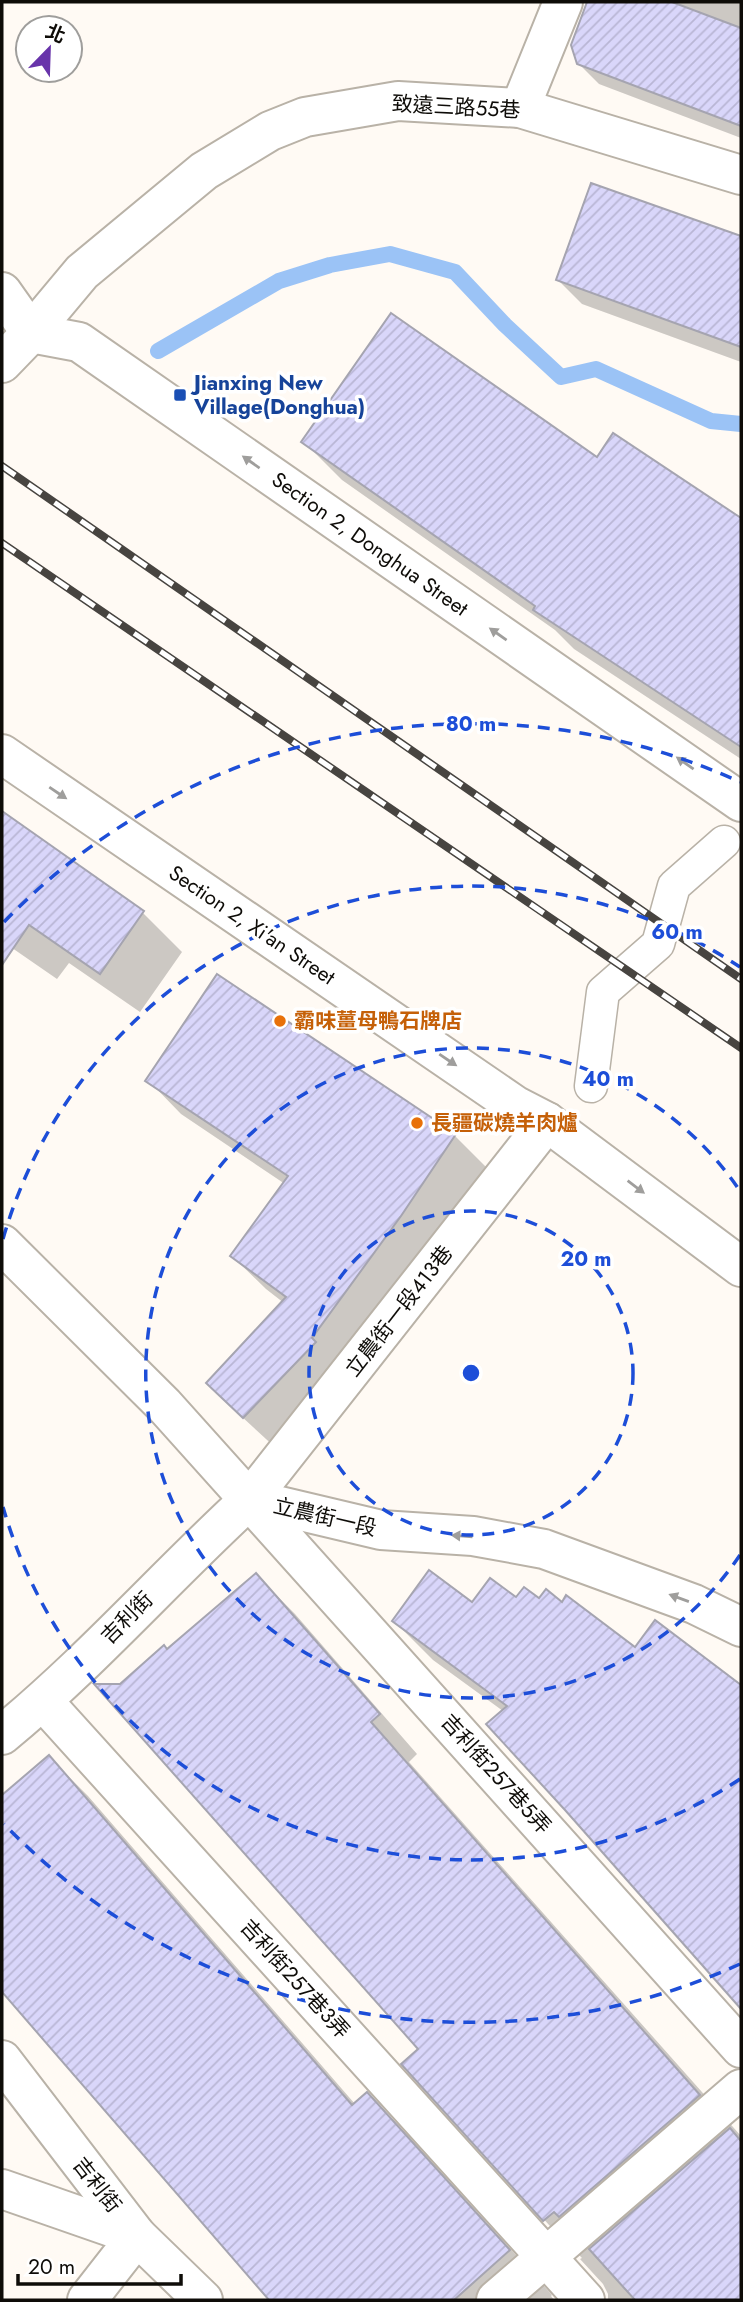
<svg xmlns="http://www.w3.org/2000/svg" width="743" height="2302" font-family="Jost,'Noto Sans TC',sans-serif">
<defs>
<pattern id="building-hatch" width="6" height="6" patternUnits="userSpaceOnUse" patternTransform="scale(1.75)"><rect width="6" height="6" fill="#d9d6fa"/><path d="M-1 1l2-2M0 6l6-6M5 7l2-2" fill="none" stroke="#b9b6d5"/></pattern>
</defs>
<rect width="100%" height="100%" fill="#fffaf4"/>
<g fill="#0003">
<path d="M589,2H741V138L599,84L578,63L573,45Z"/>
<path d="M592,185L741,239V362L582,304L558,280Z"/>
<path d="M614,435L741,520V759L574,649L555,630L342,480L303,441L597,460Z"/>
<path d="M15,823L143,913L182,952L140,1012L69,963L57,979L2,941V832L6,835Z"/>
<path d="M218,977L455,1136L488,1169L278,1450L241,1416L284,1303L266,1289L232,1256L285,1184L181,1114L148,1080Z"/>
<path d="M256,1575L295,1614L417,1754L409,1762L741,2136V2300H608V2294L603,2284L580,2259L582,2258L549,2225L403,2064L421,2049L167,1651Z"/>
<path d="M516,1600L540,1601L635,1649L656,1623L741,1687V2006L566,1809L503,1711L433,1660L394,1621L472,1605Z"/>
<path d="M49,1757L88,1796L355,2104L367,2094L406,2133L552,2295L551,2296L554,2300H271L2,1989V1797Z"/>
</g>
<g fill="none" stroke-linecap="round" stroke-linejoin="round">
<path stroke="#9bc3f6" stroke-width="16" d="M158,351L279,281L330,265L390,254L455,272L505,325L561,377L596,369L711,421L741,424"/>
</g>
<g fill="url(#building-hatch)" stroke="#a5a4b0" stroke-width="2">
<path d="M587,2H672L741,28V126L577,64L571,45Z"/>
<path d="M591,183L741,236V347L556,280Z"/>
<path d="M391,313L597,457L613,433L741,518V747L533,610L535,606L301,442Z"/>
<path d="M2,811L144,911L100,974L29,925L2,965Z"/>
<path d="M217,974L456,1134L401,1216L312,1338L316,1342L243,1418L206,1383L286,1297L230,1256L288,1176L145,1081Z"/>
<path d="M429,1570L472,1602L490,1578L516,1597L524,1587L539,1598L546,1589L562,1602L566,1595L635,1647L655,1620L741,1685V2009L565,1810L486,1724L507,1706L392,1621Z"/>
<path d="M256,1573L380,1714L371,1722L700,2095L559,2217L554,2212L543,2221L401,2064L418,2049L94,1684H120L164,1645L167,1649Z"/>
<path d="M49,1755L352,2105L367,2092L510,2250L454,2300H269L2,1992V1795Z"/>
<path d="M730,2128L741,2141V2300H635L589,2249Z"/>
</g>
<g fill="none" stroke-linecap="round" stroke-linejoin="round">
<defs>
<path id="pedestrian" d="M591,1086L603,992L658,944L674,886L724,842"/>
<g id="minor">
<path d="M520,108L563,2"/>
<path d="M2,363L31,333L82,272L204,171L270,131L305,117L398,101L520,108L741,175"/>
<path d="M2,1244L164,1405L741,2048"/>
<path d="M250,1499L381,1530L473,1536L544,1549L694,1604L741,1627"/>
<path d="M43,1701L585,2300"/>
<path d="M2,1735C90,1663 166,1576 250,1499L547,1122"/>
<path d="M2,2060L137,2236L203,2300"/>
<path d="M2,2189L137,2236L87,2300"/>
<path d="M496,2300L741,2089"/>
</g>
<g id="tertiary">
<path d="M2,292L31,333L79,342L741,802"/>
<path d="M2,754L516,1106L547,1122L741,1267"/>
</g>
</defs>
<use href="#pedestrian" stroke="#b9b2a7" stroke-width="35"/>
<use href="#minor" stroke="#b9b2a7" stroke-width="42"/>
<use href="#tertiary" stroke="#b9b2a7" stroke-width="42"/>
<use href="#pedestrian" stroke="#fff" stroke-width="32"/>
<use href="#minor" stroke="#fff" stroke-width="38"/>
<use href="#tertiary" stroke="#fff" stroke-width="38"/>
<defs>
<g id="rail">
<path d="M2,466L741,979"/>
<path d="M2,543L741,1048"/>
</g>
</defs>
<use href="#rail" stroke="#474440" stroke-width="8"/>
<use href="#rail" stroke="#fff" stroke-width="5" stroke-dasharray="16" stroke-linecap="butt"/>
</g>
<defs><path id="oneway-solid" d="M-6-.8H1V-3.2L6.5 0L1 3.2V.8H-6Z" transform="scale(1.75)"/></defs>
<g fill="#9f9e9c">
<use href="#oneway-solid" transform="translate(251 462) rotate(-145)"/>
<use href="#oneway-solid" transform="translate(498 634) rotate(-145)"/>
<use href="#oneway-solid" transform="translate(685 763) rotate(-145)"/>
<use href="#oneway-solid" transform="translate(58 793) rotate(34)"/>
<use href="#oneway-solid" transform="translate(448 1060) rotate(34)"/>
<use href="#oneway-solid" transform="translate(636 1187) rotate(37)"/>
<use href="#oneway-solid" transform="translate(462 1536) rotate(-176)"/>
<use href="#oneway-solid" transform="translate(679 1598) rotate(-160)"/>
</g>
<g fill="none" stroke="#1d4ed8" stroke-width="3.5" stroke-dasharray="12 9">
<circle cx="471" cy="1373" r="162"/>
<path d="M740 1555A325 325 0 1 1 740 1191"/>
<path d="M740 1779A487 487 0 0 1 3 1507M3 1239A487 487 0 0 1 740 967"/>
<path d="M740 1964A649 649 0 0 1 4 1824M4 922A649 649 0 0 1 740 782"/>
</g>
<rect fill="#1a4fb4" stroke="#fff" stroke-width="2.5" x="173" y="388" width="14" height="14" rx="3.5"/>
<g fill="#e8710a" stroke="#fff" stroke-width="2.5">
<circle cx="280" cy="1021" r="7"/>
<circle cx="417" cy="1123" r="7"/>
</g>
<g text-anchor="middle" stroke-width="7" stroke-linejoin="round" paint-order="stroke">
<g font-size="21" fill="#0e0c08" stroke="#fff">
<text transform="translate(456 107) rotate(3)" y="7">致遠三路55巷</text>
<text transform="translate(370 544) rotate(35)" y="7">Section 2, Donghua Street</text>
<text transform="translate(252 925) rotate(34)" y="7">Section 2, Xi'an Street</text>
<text transform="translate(399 1311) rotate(-52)" y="7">立農街一段413巷</text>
<text transform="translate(325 1517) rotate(13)" y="7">立農街一段</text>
<text transform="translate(127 1618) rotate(-45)" y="7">吉利街</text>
<text transform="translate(496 1774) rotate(48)" y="7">吉利街257巷5弄</text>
<text transform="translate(295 1979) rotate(48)" y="7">吉利街257巷3弄</text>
<text transform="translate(97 2185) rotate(52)" y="7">吉利街</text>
</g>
<g font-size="21" font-weight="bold" fill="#164399" stroke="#fff" text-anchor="start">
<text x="194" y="390">Jianxing New<tspan x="194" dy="24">Village(Donghua)</tspan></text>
</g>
<g font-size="21" font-weight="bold" fill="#c56008" stroke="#fff" text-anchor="start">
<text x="294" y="1028">霸味薑母鴨石牌店</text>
<text x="431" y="1130">長疆碳燒羊肉爐</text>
</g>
</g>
<circle cx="471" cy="1373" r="10" fill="#1d4ed8" stroke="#fff" stroke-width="3.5"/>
<g font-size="21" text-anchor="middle" font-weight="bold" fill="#1d4ed8" stroke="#fff" stroke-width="7" stroke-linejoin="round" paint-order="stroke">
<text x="471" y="731">80 m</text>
<text x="677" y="939">60 m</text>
<text x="608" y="1086">40 m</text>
<text x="586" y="1266">20 m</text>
</g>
<rect width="743" height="2302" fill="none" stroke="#0e0c08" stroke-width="7"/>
<g transform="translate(49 49) rotate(23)"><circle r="33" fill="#ffffff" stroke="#9f9e9c" stroke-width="2"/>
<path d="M0-5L12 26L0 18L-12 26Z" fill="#6834aa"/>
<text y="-10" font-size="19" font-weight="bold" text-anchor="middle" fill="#0e0c08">北</text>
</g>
<path d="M18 2274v10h163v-10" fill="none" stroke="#0e0c08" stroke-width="3.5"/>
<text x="28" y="2274" font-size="21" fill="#0e0c08" stroke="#ffffff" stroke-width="5" paint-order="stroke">20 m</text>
</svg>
